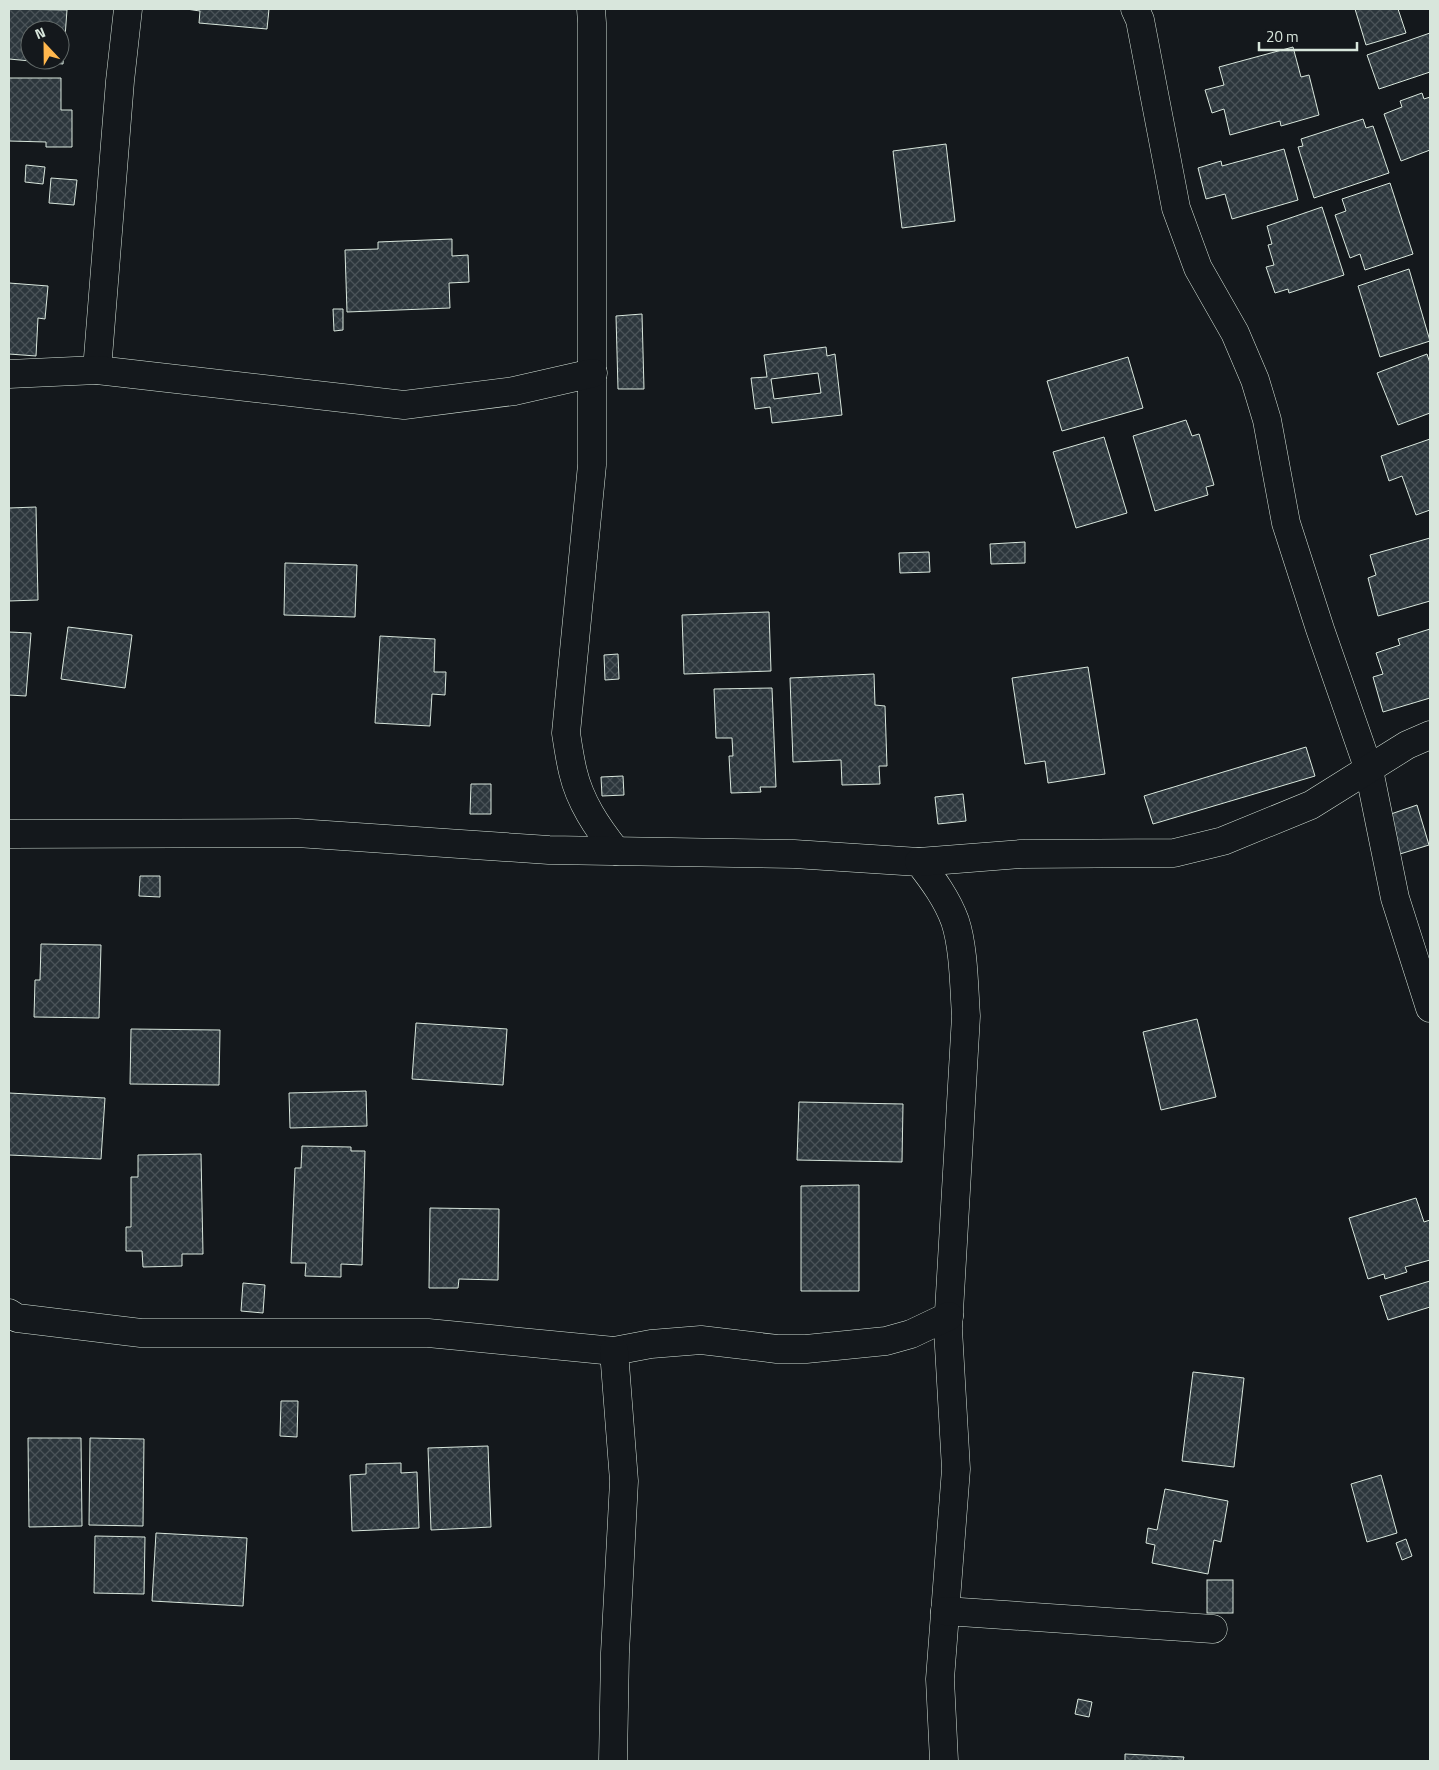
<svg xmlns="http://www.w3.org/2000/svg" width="1439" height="1770" font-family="'Titillium Web',sans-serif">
<defs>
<pattern id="building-cross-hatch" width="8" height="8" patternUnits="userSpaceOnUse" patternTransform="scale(1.25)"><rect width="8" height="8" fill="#2c363c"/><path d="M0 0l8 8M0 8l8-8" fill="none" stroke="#4a5358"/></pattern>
</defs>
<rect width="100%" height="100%" fill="#14181c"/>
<g fill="url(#building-cross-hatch)" stroke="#d8e6dc" fill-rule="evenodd">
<path d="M9,9L67,10L63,64L9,59ZM30,30H60V60H30Z"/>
<path d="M186,9H269L267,29L199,23L200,11Z"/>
<path d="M1355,9H1398L1406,33L1366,45Z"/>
<path d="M1430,33V72L1379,89L1367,55Z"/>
<path d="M1293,47L1301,77L1309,75L1319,115L1281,126L1280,121L1230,135L1224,109L1212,113L1205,90L1224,85L1219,67Z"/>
<path d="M9,78H61V110H72V147H46V142L9,141Z"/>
<path d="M1422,93L1424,99L1430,97V150L1401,161L1384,114L1402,107L1400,101Z"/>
<path d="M1363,119L1366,128L1373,126L1389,173L1314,198L1298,147L1303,146L1301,139Z"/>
<path d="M946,144L955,221L902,228L893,151Z"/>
<path d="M1284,149L1298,200L1232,219L1225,194L1206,199L1198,168L1221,161L1222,166Z"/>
<path d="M26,165L45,167L43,184L25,182Z"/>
<path d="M51,178L77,180L74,205L49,203Z"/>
<path d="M1390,183L1413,254L1365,270L1360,254L1350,258L1335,215L1346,211L1342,199Z"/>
<path d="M1322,207L1344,275L1289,293L1288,289L1275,293L1266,267L1274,265L1268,245L1272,244L1267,226Z"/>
<path d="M452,239V256L468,255L469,282L449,283L450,308L347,312L345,250L378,249V242Z"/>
<path d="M1409,269L1430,341L1380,357L1358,286Z"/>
<path d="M9,283L48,286L45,319L38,318L36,356L9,354Z"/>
<path d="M333,309H343V330L334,331Z"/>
<path d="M642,314L644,389H618L616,316Z"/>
<path d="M826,347L827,356L835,354L842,415L772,423L770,407L755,409L751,378L767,377L764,355ZM818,373L821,393L774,399L771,379Z"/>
<path d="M1427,354L1430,363V413L1398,425L1377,373Z"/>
<path d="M1128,357L1143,408L1062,431L1047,381Z"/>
<path d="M1186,420L1192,436L1199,434L1214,485L1206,487L1208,495L1155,511L1133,436Z"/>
<path d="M1104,437L1127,513L1076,528L1053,452Z"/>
<path d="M1430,439V510L1416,515L1402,476L1389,481L1381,456Z"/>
<path d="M36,507L38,600L9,601V508Z"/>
<path d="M1430,538V601L1378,616L1368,578L1376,575L1370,555Z"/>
<path d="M1025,542V563L991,564L990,544Z"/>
<path d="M929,552L930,572L900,573L899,553Z"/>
<path d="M285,563L357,565L355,617L284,615Z"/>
<path d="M769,612L771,671L684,674L682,615Z"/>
<path d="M68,627L132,635L125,688L61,679Z"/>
<path d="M1430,629V698L1383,712L1373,677L1383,674L1376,653L1400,645L1398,639Z"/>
<path d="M9,632L31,633L26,696L9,695V697Z"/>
<path d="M380,636L435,639L434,672H446L445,695L432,694L430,726L375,723Z"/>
<path d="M618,654L619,679L605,680L604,655Z"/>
<path d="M1088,667L1105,774L1048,783L1045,761L1025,764L1012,678Z"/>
<path d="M874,674L875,705L885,706L887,766H879L880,784L842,785L841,760L793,762L790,678Z"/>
<path d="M772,688L776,787H760L761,792L731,793L729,756H733L732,738H716L714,689Z"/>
<path d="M1306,747L1315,776L1153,824L1144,796Z"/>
<path d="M623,776L624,795L602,796L601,777Z"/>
<path d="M471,784H491V814H470Z"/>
<path d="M963,794L966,821L938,824L935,797Z"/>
<path d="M1417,805L1429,845L1400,854L1388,815Z"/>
<path d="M140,876H160V897L139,896Z"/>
<path d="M41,944L101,945L99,1018L34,1017L35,980H40Z"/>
<path d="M1197,1019L1216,1097L1161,1110L1143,1032Z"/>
<path d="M416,1023L507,1029L503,1085L412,1079Z"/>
<path d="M131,1029L220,1030L219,1085L130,1084Z"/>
<path d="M366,1091L367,1126L290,1128L289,1093Z"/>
<path d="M9,1093L105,1098L101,1159L9,1155Z"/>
<path d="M799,1102L903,1104L902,1162L797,1160Z"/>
<path d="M302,1146L351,1147V1151H365L362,1265L341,1264V1277L305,1276L306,1263H291L295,1168H301Z"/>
<path d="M201,1154L203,1254H182V1266L143,1267L142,1251H126V1227H131V1177H138V1155Z"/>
<path d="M859,1185V1291H801V1186Z"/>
<path d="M1416,1198L1424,1222L1430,1220V1260L1405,1267L1407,1272L1385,1279L1384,1274L1368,1279L1349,1218Z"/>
<path d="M430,1208L499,1209L498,1280L459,1279L458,1288H429Z"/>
<path d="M1430,1281V1307L1388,1320L1380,1296Z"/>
<path d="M243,1283L265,1285L263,1313L241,1311Z"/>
<path d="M1193,1372L1244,1378L1234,1467L1182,1461Z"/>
<path d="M281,1401H298L297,1437L280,1436Z"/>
<path d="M28,1438H81L82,1526L29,1527Z"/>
<path d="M90,1438L144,1439L143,1526L89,1525Z"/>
<path d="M488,1446L491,1527L431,1530L428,1448Z"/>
<path d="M401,1463V1473L417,1472L419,1528L352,1531L350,1475L366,1474V1464Z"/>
<path d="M1381,1475L1397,1533L1367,1542L1351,1484Z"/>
<path d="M1165,1489L1228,1501L1221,1542L1214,1540L1208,1574L1152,1563L1155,1545L1146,1543L1148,1528L1157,1530Z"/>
<path d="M156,1533L247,1538L243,1606L152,1601Z"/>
<path d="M95,1536L145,1537L144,1594L94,1593Z"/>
<path d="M1406,1539L1412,1556L1402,1560L1396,1543Z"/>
<rect x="1207" y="1580" width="26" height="33"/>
<path d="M1078,1699L1092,1702L1089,1717L1075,1714Z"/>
<path d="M1125,1754L1184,1757L1183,1761H1125Z"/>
</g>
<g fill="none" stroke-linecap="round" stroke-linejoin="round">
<defs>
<g id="minor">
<path d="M591,9L592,23V465L566,733C568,746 570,760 573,772C580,802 597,827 616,851"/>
<path d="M1135,9L1140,20L1176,208L1198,268L1235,333L1255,380L1267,420L1286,523L1320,629L1369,770L1395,898L1430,1008"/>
<path d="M97,370L120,81L128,9"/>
<path d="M9,374L97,370L404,405L514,391L593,373"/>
<path d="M9,834L297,833L549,850L794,854L919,862C933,880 947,899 955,921C964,948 964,988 966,1016L948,1329L956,1469L940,1679L944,1761"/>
<path d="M919,862L1021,854L1174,853L1223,841L1311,805L1407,745L1430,735"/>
<path d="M9,1313L17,1318L141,1333H428L614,1351L651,1344L701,1340L777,1349H806L886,1341L911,1334L949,1316"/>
<path d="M945,1611L1213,1629"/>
<path d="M613,1761L615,1653L624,1481L614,1351"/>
</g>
</defs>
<use href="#minor" stroke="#d8e6dc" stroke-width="29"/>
<use href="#minor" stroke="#14181c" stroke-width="28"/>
</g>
<rect width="1439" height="1770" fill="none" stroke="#d8e6dc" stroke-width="20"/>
<g transform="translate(45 45) rotate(338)"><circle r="24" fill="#14181c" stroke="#626a69"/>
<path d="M0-4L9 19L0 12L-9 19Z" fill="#ffb74d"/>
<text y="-8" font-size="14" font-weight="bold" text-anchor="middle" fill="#d8e6dc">N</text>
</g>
<path d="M1259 42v8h98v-8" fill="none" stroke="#d8e6dc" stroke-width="2.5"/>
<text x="1266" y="42" font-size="15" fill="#d8e6dc" stroke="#14181c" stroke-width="4" paint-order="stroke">20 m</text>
</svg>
